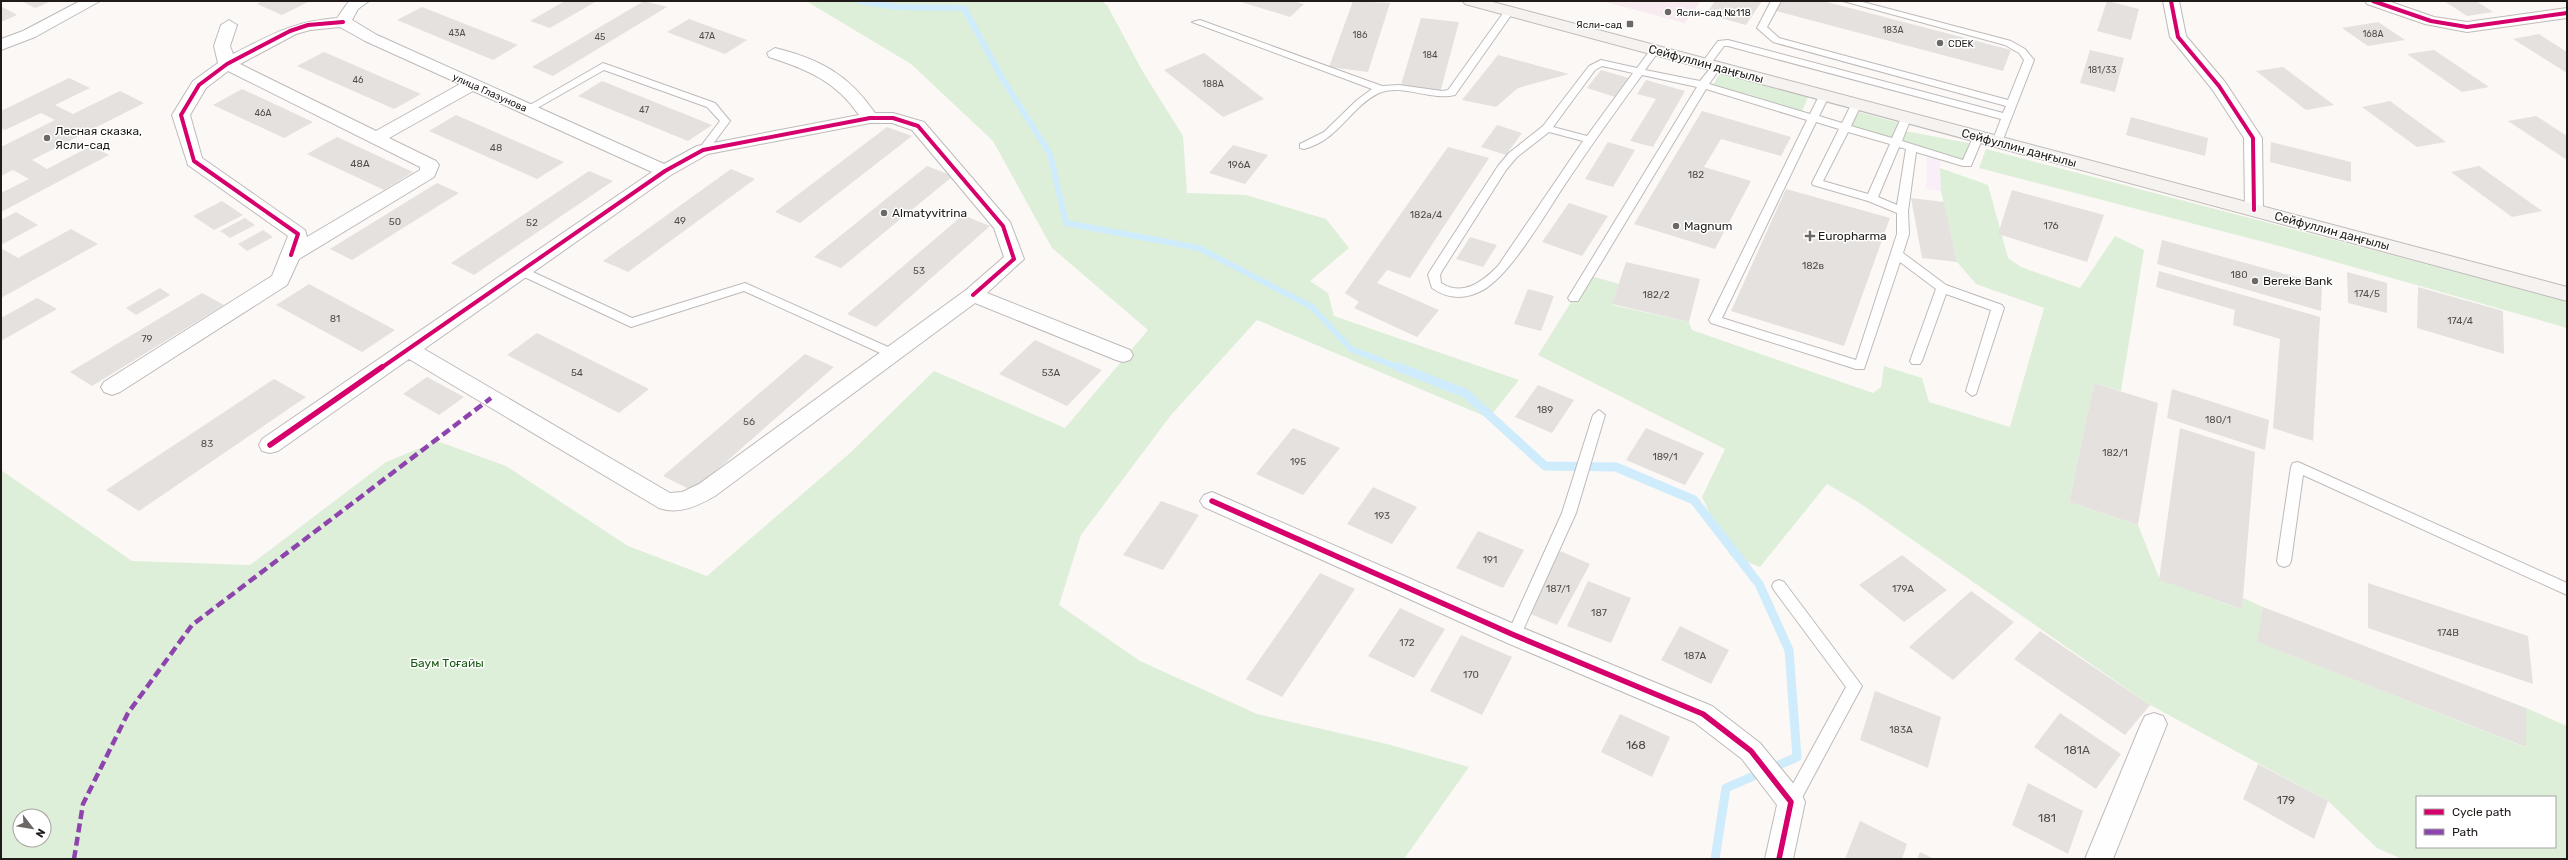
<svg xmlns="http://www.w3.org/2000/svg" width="2568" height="860" font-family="Rubik,sans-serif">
<rect width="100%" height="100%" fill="#fcf8f6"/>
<path fill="#faeff9" d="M1927,153L1940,157L1941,191L1926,189Z"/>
<path fill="#f8ebef" d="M1601,1H1701L1685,23Z"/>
<g fill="#deefd9" fill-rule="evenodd">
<path d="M806,1H1101L1107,5L1143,72L1183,136L1187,193L1246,195L1326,219L1349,248L1310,281L1328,293L1334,316L1519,380L1489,418L1257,320L1171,415L1081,535L1059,605L1140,661L1257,714L1387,744L1469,767L1404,859H1V470L132,561L250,565L386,462L437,441L506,466L628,546L707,576L850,453L934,371L1065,428L1148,330L1052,248L993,141L911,64ZM20,816H44V840H20Z"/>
<path d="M1721,72L1808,97L1801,114L1711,88Z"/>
<path d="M1859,112L1899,123L1892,139L1851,126Z"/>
<path d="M1905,131L1969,143L1964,159L1901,141Z"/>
<path d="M1986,149L2567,301V328L2283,247L1979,168Z"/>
<path d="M1940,168L1988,185L2008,258L2021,267L2080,288L2115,236L2144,250L2121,391L2094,383L2069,502L2138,525L2160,580L2241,609L2243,598L2263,607L2258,642L2525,747L2526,708L2567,726V859H2402L2377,848L2328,801L2150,705L1858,502L1827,484L1760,567L1730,555L1702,497L1725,449L1538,355L1588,275L1619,284L1612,305L1689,322L1692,330L1873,393L1881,387L1884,366L1922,378L1929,402L2010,427L2044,308L1976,284L1957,262L1941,191ZM2417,797H2555V847H2417Z"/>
</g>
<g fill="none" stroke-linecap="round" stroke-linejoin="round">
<path stroke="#ceecfc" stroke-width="6" d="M859,1L896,7L964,8L1002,78L1050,154L1066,223L1199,248L1312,307L1351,349L1400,368"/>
<path stroke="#ceecfc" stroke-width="9" d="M1398,367L1465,393L1545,466L1616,467L1694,500L1759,584L1789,650L1797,757L1726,788L1715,859"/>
</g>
<g fill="#e5e1de">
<path d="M21,1H52L35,8Z"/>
<path d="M262,1H310L282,15L257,4Z"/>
<path d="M565,1H597L550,28L530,21Z"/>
<path d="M644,1L667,7L553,76L532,67Z"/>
<path d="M1238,1H1293L1304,4L1290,17Z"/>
<path d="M1353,1L1390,3L1368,72L1329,67Z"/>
<path d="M1715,1H1762L1746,25L1706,14Z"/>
<path d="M1782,1H1823L2011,50L2003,71L1776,11Z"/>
<path d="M2107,1L2139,9L2131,40L2097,31Z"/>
<path d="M2444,1H2476L2493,12L2467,16Z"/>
<path d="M1,6L17,15L1,22Z"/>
<path d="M422,7L518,45L493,60L397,20Z"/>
<path d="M1421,18L1459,22L1440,93L1400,88Z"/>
<path d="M689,19L747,40L725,54L667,32Z"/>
<path d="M2378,22L2405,40L2368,46L2342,28Z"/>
<path d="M2539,34L2567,52V73L2513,39Z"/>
<path d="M2090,50L2124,58L2115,92L2080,83Z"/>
<path d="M2434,50L2489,87L2462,92L2407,54Z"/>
<path d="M324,52L421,94L394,109L297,66Z"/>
<path d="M1204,53L1264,99L1223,117L1164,70Z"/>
<path d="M1498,55L1569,74L1518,88L1496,107L1462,100Z"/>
<path d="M2283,67L2334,105L2306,110L2256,71Z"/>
<path d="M1601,70L1629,78L1615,97L1587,88Z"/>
<path d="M69,78L90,88L55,105L73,114L120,91L144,103L32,160L47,169L91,146L109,155L1,212V193L29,179L13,170L1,176V147L55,120L41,113L5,130L1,128V111Z"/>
<path d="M1646,80L1685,91L1653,147L1630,141L1656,99L1637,94Z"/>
<path d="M602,81L712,125L688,141L578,96Z"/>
<path d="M242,89L313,122L284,138L213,105Z"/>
<path d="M2390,101L2446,142L2417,147L2362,107Z"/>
<path d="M1702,111L1791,137L1781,156L1721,139L1704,167L1751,181L1715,249L1634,224Z"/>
<path d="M456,115L564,162L537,179L429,131Z"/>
<path d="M2536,116L2567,136V160L2508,121Z"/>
<path d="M2131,117L2208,138L2205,156L2126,135Z"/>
<path d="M1497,125L1522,133L1506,155L1481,147Z"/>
<path d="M887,127L912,136L800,223L775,212Z"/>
<path d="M337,137L413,172L384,190L307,154Z"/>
<path d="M1608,142L1635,150L1613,187L1585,179Z"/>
<path d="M2271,142L2351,162V182L2270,162Z"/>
<path d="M1233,145L1268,155L1245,184L1209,173Z"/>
<path d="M1448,147L1489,158L1410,278L1387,270L1377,283L1439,310L1417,337L1354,308L1359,302L1345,293Z"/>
<path d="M927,166L953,176L841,268L814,257Z"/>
<path d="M2479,166L2542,211L2512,217L2451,172Z"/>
<path d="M731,169L755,179L628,272L603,261Z"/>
<path d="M589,171L613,181L474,275L451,263Z"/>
<path d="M437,183L459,193L352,260L330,249Z"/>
<path d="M1786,189L1890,218L1844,346L1731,311Z"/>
<path d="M2012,190L2104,215L2087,262L1998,234Z"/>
<path d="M1911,198L1944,202L1957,262L1922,258Z"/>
<path d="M222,201L243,215L214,230L193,216Z"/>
<path d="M1569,203L1608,216L1582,256L1542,242Z"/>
<path d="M16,212L38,225L1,245V220Z"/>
<path d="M963,215L990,226L876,327L847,314Z"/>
<path d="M245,218L255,225L230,238L220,231Z"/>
<path d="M71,229L98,244L1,298V248L18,258Z"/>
<path d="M263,230L273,237L247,251L238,244Z"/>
<path d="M1470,237L1497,245L1483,267L1456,259Z"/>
<path d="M2162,240L2322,284L2321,311L2157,264Z"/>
<path d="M1626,262L1700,279L1689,322L1612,304Z"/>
<path d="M2159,271L2320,317L2313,441L2273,428L2280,339L2233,325L2235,310L2156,287Z"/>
<path d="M2347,272L2387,283V313L2348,303Z"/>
<path d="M309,284L395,330L362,352L276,305Z"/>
<path d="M2418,287L2503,311L2504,354L2417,328Z"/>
<path d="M160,288L170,295L136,315L126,308Z"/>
<path d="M1528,289L1554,296L1541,331L1514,324Z"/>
<path d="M202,293L224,305L92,386L70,372Z"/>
<path d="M37,298L57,309L1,341V318Z"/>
<path d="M537,333L649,389L619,413L507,355Z"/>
<path d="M1035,340L1102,370L1067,406L999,374Z"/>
<path d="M805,354L834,367L693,491L663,476Z"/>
<path d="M427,377L464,397L439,415L403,394Z"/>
<path d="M274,379L306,397L139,511L106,490Z"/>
<path d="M2094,383L2158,403L2138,525L2069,502Z"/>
<path d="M1538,385L1574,400L1552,433L1515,417Z"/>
<path d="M2172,389L2269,420L2265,450L2167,418Z"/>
<path d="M1293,428L1340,448L1303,495L1256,474Z"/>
<path d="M1646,428L1704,453L1685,485L1626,460Z"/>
<path d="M2180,428L2255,452L2242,609L2159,580Z"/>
<path d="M1373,487L1417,507L1392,544L1347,524Z"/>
<path d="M1161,501L1199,515L1163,570L1123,555Z"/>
<path d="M1478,531L1524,550L1503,588L1456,568Z"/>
<path d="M1560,551L1590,564L1557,625L1526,612Z"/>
<path d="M1902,555L1947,590L1904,622L1859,585Z"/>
<path d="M1320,573L1355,589L1282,697L1246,679Z"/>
<path d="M1588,581L1631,598L1611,643L1567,626Z"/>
<path d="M2368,583L2528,636L2533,684L2368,628Z"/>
<path d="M1971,591L2014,622L1953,680L1909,647Z"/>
<path d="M2263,607L2526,708V747L2257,642Z"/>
<path d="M1400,608L1445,629L1414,678L1368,656Z"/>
<path d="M1680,626L1729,650L1711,684L1661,660Z"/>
<path d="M2040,631L2150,705L2125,735L2014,659Z"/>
<path d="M1461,635L1512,657L1482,715L1430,691Z"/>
<path d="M1875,691L1941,717L1928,768L1860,740Z"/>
<path d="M2060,713L2121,754L2096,789L2034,747Z"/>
<path d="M1620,714L1670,737L1652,777L1601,752Z"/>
<path d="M2258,764L2328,801L2314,839L2243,799Z"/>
<path d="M2028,783L2083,811L2068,854L2012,825Z"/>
<path d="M1860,821L1907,844L1902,859H1845Z"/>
<path d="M1920,852L1934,859H1917Z"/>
</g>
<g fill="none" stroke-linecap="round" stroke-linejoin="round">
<defs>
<g id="lane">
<path d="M1771,1H1781L1767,27L1779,38L2008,100L2024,60L2019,53L2005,45L1843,1H1859L2011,41L2025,49L2034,60L2002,142L1997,145L1992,142L2001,119L1728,46H1724L1709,66H1703L1701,64L1718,41L1728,40L2003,113L2006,106L1773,42L1757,28Z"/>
<path d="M1509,8L1514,11L1455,95C1430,101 1402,83 1379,93C1350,107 1339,140 1304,149L1300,148V144L1324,132L1357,100L1372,89L1192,22L1200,20L1382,86L1399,85L1442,91L1448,90L1506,9Z"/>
<path d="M1654,48L1659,51L1645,70L1700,81L1713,65H1719L1721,67L1709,84L1810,114L1820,94H1828L1829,96L1819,116L1842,123L1852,103H1860L1861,105L1851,126L1892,138L1902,116H1910L1911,118L1902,141L1963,160L1974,135H1982L1983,137L1971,166H1963L1916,152L1908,211L1909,234L1903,253L1946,285L2002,305L2004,308L1976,394L1972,396L1966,391L1991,310L1946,294L1922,361L1920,364H1912L1910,361L1936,289L1900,262L1864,369H1856L1711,323L1709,320L1807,120L1706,89L1578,301H1570L1568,298L1697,87L1642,75C1617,109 1592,144 1568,180C1548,209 1512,274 1483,290C1465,300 1448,299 1432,288L1428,275L1430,271L1498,166L1509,153L1543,126L1589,66L1601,60L1637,68L1651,49ZM1602,66L1633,73L1587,136L1553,127L1595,70ZM1816,122L1839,129L1812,183L1813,185L1868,201L1897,213V234L1856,360L1722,318ZM1549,132L1583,141L1498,266C1482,282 1463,297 1441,283L1440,275L1442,271L1506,170L1517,157ZM1848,132L1890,144L1868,194L1823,181ZM1899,147L1906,149L1897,205L1878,197Z"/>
<path d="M603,63L715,103L730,121L707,152H699L698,150L720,121L707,107L604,70L532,111H524L523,109Z"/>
<path d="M522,267L632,318L745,283L897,351L899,354L897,357H889L744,291L631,327L518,274L516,271Z"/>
<path d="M1599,410L1605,415L1576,513L1519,639L1514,641L1509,639L1507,635L1562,513L1593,415Z"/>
<path d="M2298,462L2567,583V595L2303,475L2291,561L2289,565L2284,567L2279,565L2277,561L2291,467L2293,463Z"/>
<path d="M1779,580L1784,582L1862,686L1797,807L1791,809L1785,807L1783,802L1846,687L1774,590L1772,586L1774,582Z"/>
</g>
<g id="street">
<path d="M80,1H100L35,37L1,50V39L23,31Z"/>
<path d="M349,1H369L358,9L352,20L377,35L664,164L697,146L859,115C836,81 806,69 769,57L767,53L775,48C820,59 849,75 875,113H893L924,122L1010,222L1024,259L987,293L1130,350L1133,355L1130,360L1123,362L1116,360L975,303L715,496C697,506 680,515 659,508L409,359L278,451L270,453L262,451L259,445L262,439L652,172L473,91L389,138L436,161L439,165L434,177L299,259L287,285L120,392L112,395L104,392L101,387L104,382L272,276L288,236L188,165L172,115L193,81L218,63L214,46L221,25L229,20L237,25L230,46L233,54C273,34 291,22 337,18ZM340,27L365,41L460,84L376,131L240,64L296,34L310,30ZM228,71L420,167V170L307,237L305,230L202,158L190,115L206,88ZM870,123H892L912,130L994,228L1004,257L966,290L699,484L682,492L670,493L424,349L671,175L708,154Z"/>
<path d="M2163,1H2179L2186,36L2225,82L2262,138L2263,210L2261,214H2247L2245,210L2244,138L2212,89L2170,37Z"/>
<path d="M2365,1H2388L2434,17L2467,22L2567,8V18L2467,32L2425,24L2367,4Z"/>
<path d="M1212,492L1523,628L1712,706L1760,743L1801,793L1805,802L1793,859H1765L1777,805L1742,759L1694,722L1505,642L1204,507L1200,501L1204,495Z"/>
<path d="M2154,713L2163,716L2167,724L2113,859H2085L2141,724L2145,716Z"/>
</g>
<path id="secondary" d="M1463,1H1489L2567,287V301L1465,4Z"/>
</defs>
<use href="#lane" stroke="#bebab9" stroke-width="2"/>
<use href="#street" stroke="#bebab9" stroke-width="2"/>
<use href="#secondary" stroke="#bebab9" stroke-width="2"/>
<use href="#lane" fill="#fffefe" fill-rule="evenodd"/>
<use href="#street" fill="#fffefe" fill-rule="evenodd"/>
<use href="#secondary" fill="#f6f2ef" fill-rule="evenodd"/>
<path stroke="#8e44ad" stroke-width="4.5" stroke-dasharray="9 4.5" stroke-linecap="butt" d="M74,859L83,804L128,713L192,625L491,398"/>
<defs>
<g id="cycleway-far1">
<path d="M2171,1L2178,37L2219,86L2253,138L2254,210"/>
<path d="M2373,1L2431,21L2467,27L2567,13"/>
<path d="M291,255L298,234L194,161L181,115L199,85L227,64L290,31L308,25L343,22"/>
<path d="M381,368L665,171L703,150L870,118H893L918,126L1003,226L1014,259L973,295"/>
</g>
<g id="cycleway">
<path d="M270,445L382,367"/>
<path d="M1212,501L1514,635L1703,714L1751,751L1791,802L1779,859"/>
</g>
</defs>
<use href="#cycleway-far1" stroke="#fff" stroke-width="6"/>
<use href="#cycleway" stroke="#fff" stroke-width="8"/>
<use href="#cycleway-far1" stroke="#d6006c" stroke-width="4"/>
<use href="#cycleway" stroke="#d6006c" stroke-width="5.5"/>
</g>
<g fill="#6d6866" stroke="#fff" stroke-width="1.5">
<circle cx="1668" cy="12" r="4"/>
<rect x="1626" y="20" width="8" height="8" rx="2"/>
<circle cx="1940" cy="43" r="4"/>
<circle cx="47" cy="138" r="4"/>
<circle cx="884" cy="213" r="4"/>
<circle cx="1676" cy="226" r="4"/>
<path d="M1808 230h4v4h4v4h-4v4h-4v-4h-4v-4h4z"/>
<circle cx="2255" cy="281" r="4"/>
</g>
<g text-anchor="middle" stroke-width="3" stroke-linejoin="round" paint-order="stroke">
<g font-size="9" fill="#534e4c">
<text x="1893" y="33">183А</text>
<text x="457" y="36">43А</text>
<text x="2373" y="37">168А</text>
<text x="1360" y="38">186</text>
<text x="707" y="39">47А</text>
<text x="600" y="40">45</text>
<text x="1430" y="58">184</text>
<text x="2102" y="73">181/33</text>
<text x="358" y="83">46</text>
<text x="1213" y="87">188А</text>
<text x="644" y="113">47</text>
<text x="263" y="116">46А</text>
</g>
<g font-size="10" fill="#201b19" stroke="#fff" text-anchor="start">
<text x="1676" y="16">Ясли-сад №118</text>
<text x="1622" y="28" text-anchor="end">Ясли-сад</text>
<text x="1948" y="47">CDEK</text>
</g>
<g font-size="10" fill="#201b19" stroke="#fff">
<text transform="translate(490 92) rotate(24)" y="4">улица Глазунова</text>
</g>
<g font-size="10" fill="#534e4c">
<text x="496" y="151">48</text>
<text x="360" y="167">48А</text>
<text x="1239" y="168">196А</text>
<text x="1696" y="178">182</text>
<text x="1426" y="218">182а/4</text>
<text x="680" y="224">49</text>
<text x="395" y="225">50</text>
<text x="532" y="226">52</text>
<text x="2051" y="229">176</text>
<text x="1813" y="269">182в</text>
<text x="919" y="274">53</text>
<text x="2239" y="278">180</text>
<text x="2367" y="297">174/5</text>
<text x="1656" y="298">182/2</text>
<text x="335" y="322">81</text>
<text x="2460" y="324">174/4</text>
<text x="147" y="342">79</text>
<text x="577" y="376">54</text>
<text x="1051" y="376">53А</text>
<text x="1545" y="413">189</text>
<text x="2218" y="423">180/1</text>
<text x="749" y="425">56</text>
<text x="207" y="447">83</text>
<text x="2115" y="456">182/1</text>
<text x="1665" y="460">189/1</text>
<text x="1298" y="465">195</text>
<text x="1382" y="519">193</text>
<text x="1490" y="563">191</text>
<text x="1558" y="592">187/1</text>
<text x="1903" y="592">179А</text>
<text x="1599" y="616">187</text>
<text x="2448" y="636">174В</text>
<text x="1407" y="646">172</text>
<text x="1695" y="659">187А</text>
<text x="1471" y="678">170</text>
<text x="1901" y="733">183А</text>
</g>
<g font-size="12" fill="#201b19" stroke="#fff">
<text transform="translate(1706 64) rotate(15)" y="4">Сейфуллин даңғылы</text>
<text transform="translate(2019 148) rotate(15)" y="4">Сейфуллин даңғылы</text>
<text transform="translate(2332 231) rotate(15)" y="4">Сейфуллин даңғылы</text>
</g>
<g font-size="12" fill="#201b19" stroke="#fff" text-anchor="start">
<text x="55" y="135">Лесная сказка,<tspan x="55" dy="14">Ясли-сад</tspan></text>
<text x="892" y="217">Almatyvitrina</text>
<text x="1684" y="230">Magnum</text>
<text x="1818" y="240">Europharma</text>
<text x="2263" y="285">Bereke Bank</text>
</g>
<g font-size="12" fill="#175a11" stroke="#fff">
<text x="447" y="667">Баум Тоғайы</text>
</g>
<g font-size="12" fill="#534e4c">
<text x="1636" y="749">168</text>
<text x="2077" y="754">181А</text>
<text x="2286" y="804">179</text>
<text x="2047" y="822">181</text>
</g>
</g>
<rect width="2568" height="860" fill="none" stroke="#201b19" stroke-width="4"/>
<rect x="2416" y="796" width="140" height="52" fill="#ffffff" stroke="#a6a4a3"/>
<rect x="2424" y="809" width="20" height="6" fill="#d6006c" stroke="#a6a4a3"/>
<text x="2452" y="816" font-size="12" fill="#201b19">Cycle path</text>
<rect x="2424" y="829" width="20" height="6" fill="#8e44ad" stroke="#a6a4a3"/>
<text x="2452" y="836" font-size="12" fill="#201b19">Path</text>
<g transform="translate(32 828) rotate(121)"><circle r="19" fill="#ffffff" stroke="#a6a4a3"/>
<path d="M0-3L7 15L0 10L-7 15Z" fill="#6d6866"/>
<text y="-6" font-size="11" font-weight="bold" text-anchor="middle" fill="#201b19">N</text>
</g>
</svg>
